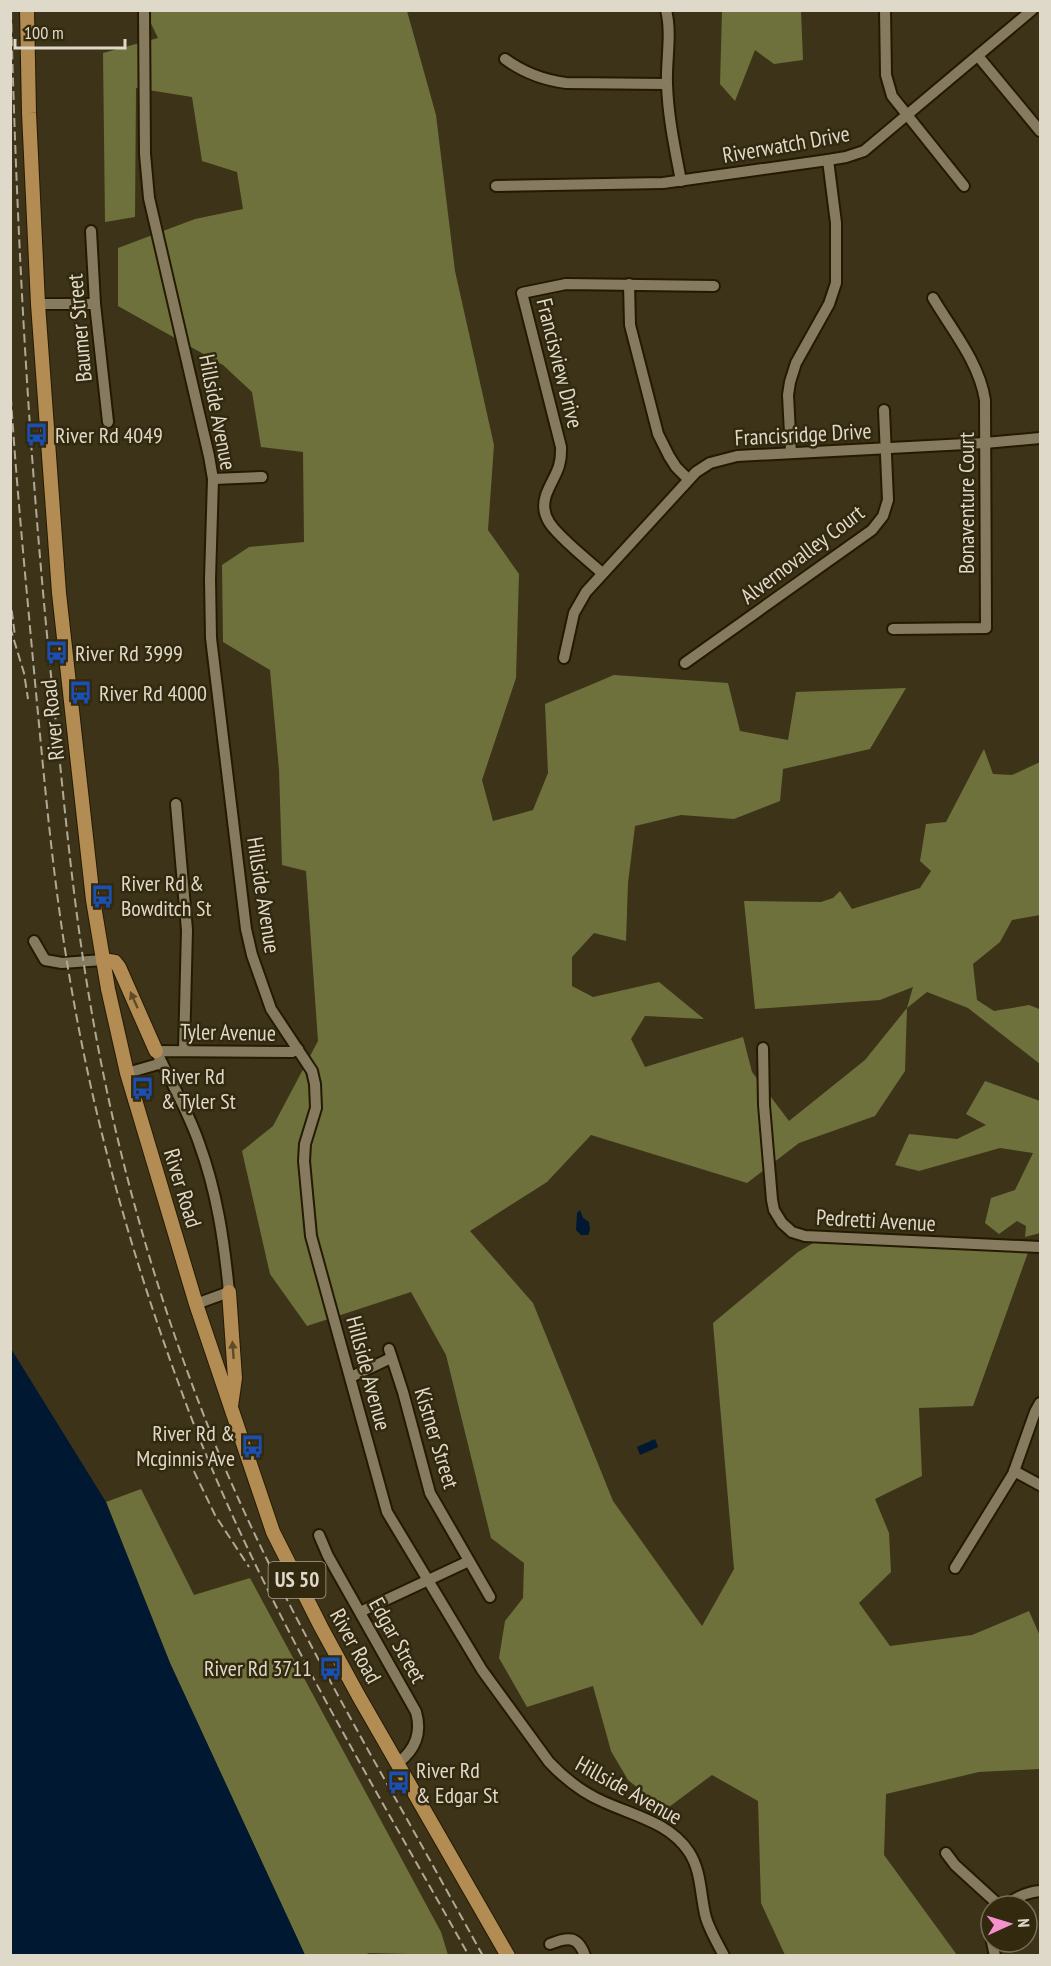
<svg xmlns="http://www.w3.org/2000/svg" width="1051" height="1966" font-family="'PT Sans Narrow',sans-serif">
<rect width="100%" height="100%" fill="#3d3319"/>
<g fill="#6e713c">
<path d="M145,11H407L436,115L455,271L494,445L488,530L519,574L516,678L482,780L493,821L533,810L548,773L545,704L614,675L728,683L740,731L788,740L796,692L906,688L870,749L783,769L780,801L734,819L681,815L635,826L628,883L626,941L594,933L572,957V986L593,997L659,982L704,1019L645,1016L631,1039L645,1067L743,1037L752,1072L789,1121L865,1060L907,1008L913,987L880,1000L755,1009L744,901L821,902L833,898L840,891L852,909L920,888L931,871L920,861L926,824L946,822L984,749L993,774L1012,775L1040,762V915L1012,920L1000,942L973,964L977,1000L994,1011L1029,1005L1039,1009L1040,1007V1064L968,1008L927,992L907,1008L905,1071L875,1116L799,1143L747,1183L591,1135L547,1182L470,1231L533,1303L613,1501L702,1626L734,1569L713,1323L798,1252L825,1236L1030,1247L973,1406L919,1408L922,1476L875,1499L889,1533L891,1572L859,1603L890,1646L972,1635L1029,1611L1040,1636V1769L979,1772L886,1794L884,1855L957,1955H785L761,1903L758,1801L712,1775L665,1810L628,1780L611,1751L593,1686L527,1707L499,1658L505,1621L523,1598L524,1563L491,1538L446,1355L411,1292L307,1326L270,1274L242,1151L273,1126L318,1041L306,871L282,865L279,770L270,670L223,642L222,565L249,547L304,542L303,452L261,447L252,392L223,365L118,306V248L195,219L243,209L237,172L202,161L192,97L136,88L135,217L105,222L103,53L158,38Z"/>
<path d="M723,11H801L803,60L774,64L755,50L735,101L720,84L722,11Z"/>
<path d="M985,1081L1040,1101V1233L1025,1237L1026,1226L1017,1221L999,1234L985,1223L991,1198L1015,1190L1033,1153L1000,1148L919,1171L895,1165L909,1134L957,1139L986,1125L966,1114Z"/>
<path d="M141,1489L194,1595L250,1578L441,1932L448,1955L369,1953L361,1956L305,1955L170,1663L106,1502Z"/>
</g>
<g fill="#001831">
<path d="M580,1210L583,1218L589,1222L590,1230L588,1235H581L576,1230L577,1213Z"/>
<path d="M10,1347L106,1502L170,1663L305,1955H11Z"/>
<path d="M655,1439L658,1447L640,1455L637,1447Z"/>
</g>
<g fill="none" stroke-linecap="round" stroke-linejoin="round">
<defs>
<g id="minor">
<path d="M144,10L145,154L149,198L209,456L213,479L210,579L211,638L246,929L252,955L271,1009L312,1071L315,1084L316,1108L305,1144L304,1161L311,1236L387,1512L482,1670L549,1762C565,1779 583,1793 604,1802C635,1816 670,1823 689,1852C702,1872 700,1896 706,1918C710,1931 718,1944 724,1956"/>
<path d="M666,10C672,34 666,60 667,84C668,117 675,149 681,181"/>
<path d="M885,10L886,75L892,96L964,186"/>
<path d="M978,56L1040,131"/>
<path d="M505,59C524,73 543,80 566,83L666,84"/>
<path d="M496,186L663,183L828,160L846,157L864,151L1032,10"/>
<path d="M91,231L95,304L108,422"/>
<path d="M629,284L630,325L658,434L669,456L676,467L688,479"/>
<path d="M38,304H95"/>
<path d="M791,453L788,395L790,382L796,363L829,304L836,283V223L828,160"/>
<path d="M213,479L262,477"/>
<path d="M602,573C589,561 557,536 549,522C544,514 543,504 546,495C553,476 562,470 561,447L522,293L566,284L714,286"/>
<path d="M893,629L986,628L985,400C979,362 952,330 933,298"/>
<path d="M564,658L574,613L586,592L696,472L710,463L737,456L985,443L1040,438"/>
<path d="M685,663L872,530L883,516L888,500L884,410"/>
<path d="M176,804L187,930L184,1050"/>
<path d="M34,941L45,960L62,963L103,960"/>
<path d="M763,1048L764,1105L772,1200L774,1210L782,1223L792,1232L805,1236L1040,1247"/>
<path d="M127,1073L162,1063"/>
<path d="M196,1304L229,1292C224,1241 217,1192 199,1143C188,1111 171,1082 156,1051L292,1052L298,1049"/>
<path d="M389,1349L403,1392L430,1493L490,1597"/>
<path d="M351,1377L391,1358"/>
<path d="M1014,1471L1040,1485"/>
<path d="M319,1535L328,1556L416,1712C422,1733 415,1750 398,1763"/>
<path d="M955,1568L1013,1474L1035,1412L1040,1403"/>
<path d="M360,1612L469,1561"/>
<path d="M946,1853L955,1865L1000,1906"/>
<path d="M1005,1906C1016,1897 1027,1892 1040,1891"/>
<path d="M992,1942L995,1956"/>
<path d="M550,1944C567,1937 578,1935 585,1956"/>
</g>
<g id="major">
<path d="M27,10L29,113L38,304L59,593L93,900L108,989L127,1073L196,1304L273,1532L321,1627L358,1695L508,1956"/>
<path d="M103,960L115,962L119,967L156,1051"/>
<path d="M229,1292L235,1378L231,1406"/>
</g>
</defs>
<use href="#minor" stroke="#241a02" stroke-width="14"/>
<use href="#major" stroke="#241a02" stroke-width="16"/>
<use href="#minor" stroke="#867b5f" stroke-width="10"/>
<use href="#major" stroke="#b28c52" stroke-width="14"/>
<g stroke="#b0a997" stroke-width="2" stroke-dasharray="9 4.5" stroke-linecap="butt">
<path d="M11,10C17,246 30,480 55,714C65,812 74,911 91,1008C115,1149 154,1288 206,1421C250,1536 309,1643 368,1750C407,1819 445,1887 483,1956"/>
<path d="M10,383C16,483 26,582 35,682C45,787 54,893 73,997C99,1145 142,1290 196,1430C269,1614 373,1784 469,1956"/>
<path d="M10,597L15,636"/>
<path d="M10,627L24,673L28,699"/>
<path d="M188,1459L215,1515L249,1567"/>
</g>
</g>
<defs><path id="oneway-solid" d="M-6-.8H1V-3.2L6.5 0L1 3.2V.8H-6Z" transform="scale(1.5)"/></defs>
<g fill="#5f4c26">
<use href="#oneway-solid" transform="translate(134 1000) rotate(-114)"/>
<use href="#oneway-solid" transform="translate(233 1350) rotate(-94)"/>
</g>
<defs>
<symbol id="bus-bare" viewBox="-9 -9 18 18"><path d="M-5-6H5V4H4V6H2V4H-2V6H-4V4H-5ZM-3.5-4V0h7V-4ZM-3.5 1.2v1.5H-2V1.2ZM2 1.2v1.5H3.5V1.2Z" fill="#1a4fb4" stroke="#32290f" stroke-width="2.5" paint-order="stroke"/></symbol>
</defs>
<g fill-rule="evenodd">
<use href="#bus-bare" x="20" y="418" width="33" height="33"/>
<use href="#bus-bare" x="40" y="636" width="33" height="33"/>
<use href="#bus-bare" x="64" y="676" width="33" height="33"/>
<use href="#bus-bare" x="86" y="880" width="33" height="33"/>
<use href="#bus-bare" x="126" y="1072" width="33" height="33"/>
<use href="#bus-bare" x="236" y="1430" width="33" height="33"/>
<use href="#bus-bare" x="314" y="1652" width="33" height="33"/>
<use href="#bus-bare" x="382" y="1766" width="33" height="33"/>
</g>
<g text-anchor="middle" stroke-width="5" stroke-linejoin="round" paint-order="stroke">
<rect fill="#32290f" stroke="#aba492" stroke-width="1.5" x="268.5" y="1562" width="57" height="36" rx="4.5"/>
<g font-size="21" font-weight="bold" fill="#dfd9ca">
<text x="297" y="1587">US 50</text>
</g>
<g font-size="22" fill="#dfd9ca" stroke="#32290f">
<text transform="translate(786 144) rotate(-10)" y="8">Riverwatch Drive</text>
<text transform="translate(79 328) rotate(-95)" y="8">Baumer Street</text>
<text transform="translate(560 363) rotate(76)" y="8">Francisview Drive</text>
<text transform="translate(218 412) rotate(79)" y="8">Hillside Avenue</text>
<text transform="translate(803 434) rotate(-3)" y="8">Francisridge Drive</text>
<text transform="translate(966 503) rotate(-90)" y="8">Bonaventure Court</text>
<text transform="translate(802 554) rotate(-37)" y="8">Alvernovalley Court</text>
<text transform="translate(52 720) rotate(-96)" y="8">River Road</text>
<text transform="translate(264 895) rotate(81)" y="8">Hillside Avenue</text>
<text transform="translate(228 1032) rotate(1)" y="8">Tyler Avenue</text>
<text transform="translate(183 1188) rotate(73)" y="8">River Road</text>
<text transform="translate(876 1220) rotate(3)" y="8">Pedretti Avenue</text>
<text transform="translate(369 1373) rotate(75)" y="8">Hillside Avenue</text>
<text transform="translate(437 1438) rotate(73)" y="8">Kistner Street</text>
<text transform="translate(398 1640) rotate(61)" y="8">Edgar Street</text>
<text transform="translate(356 1646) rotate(61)" y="8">River Road</text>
<text transform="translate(629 1790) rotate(29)" y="8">Hillside Avenue</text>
</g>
<g font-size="22" fill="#dfd9ca" stroke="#32290f" text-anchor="start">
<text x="55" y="443">River Rd 4049</text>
<text x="75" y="661">River Rd 3999</text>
<text x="99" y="701">River Rd 4000</text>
<text x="121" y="891">River Rd &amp;<tspan x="121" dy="25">Bowditch St</tspan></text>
<text x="161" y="1084">River Rd<tspan x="161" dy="25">&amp; Tyler St</tspan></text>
<text x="235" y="1441" text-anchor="end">River Rd &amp;<tspan x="235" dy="25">Mcginnis Ave</tspan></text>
<text x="312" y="1676" text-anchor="end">River Rd 3711</text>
<text x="416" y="1778">River Rd<tspan x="416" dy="25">&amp; Edgar St</tspan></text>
</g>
</g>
<rect width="1051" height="1966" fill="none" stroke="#dfd9ca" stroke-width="24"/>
<g transform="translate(1009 1924) rotate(86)"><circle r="28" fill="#32290f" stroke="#776f5a" stroke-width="1.5"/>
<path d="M0-4.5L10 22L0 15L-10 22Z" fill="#f790ce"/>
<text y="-9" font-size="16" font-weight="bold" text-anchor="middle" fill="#dfd9ca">N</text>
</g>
<path d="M15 39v9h110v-9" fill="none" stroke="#dfd9ca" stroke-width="3"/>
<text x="24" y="39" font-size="18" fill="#dfd9ca" stroke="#32290f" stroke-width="4.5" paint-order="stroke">100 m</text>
</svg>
